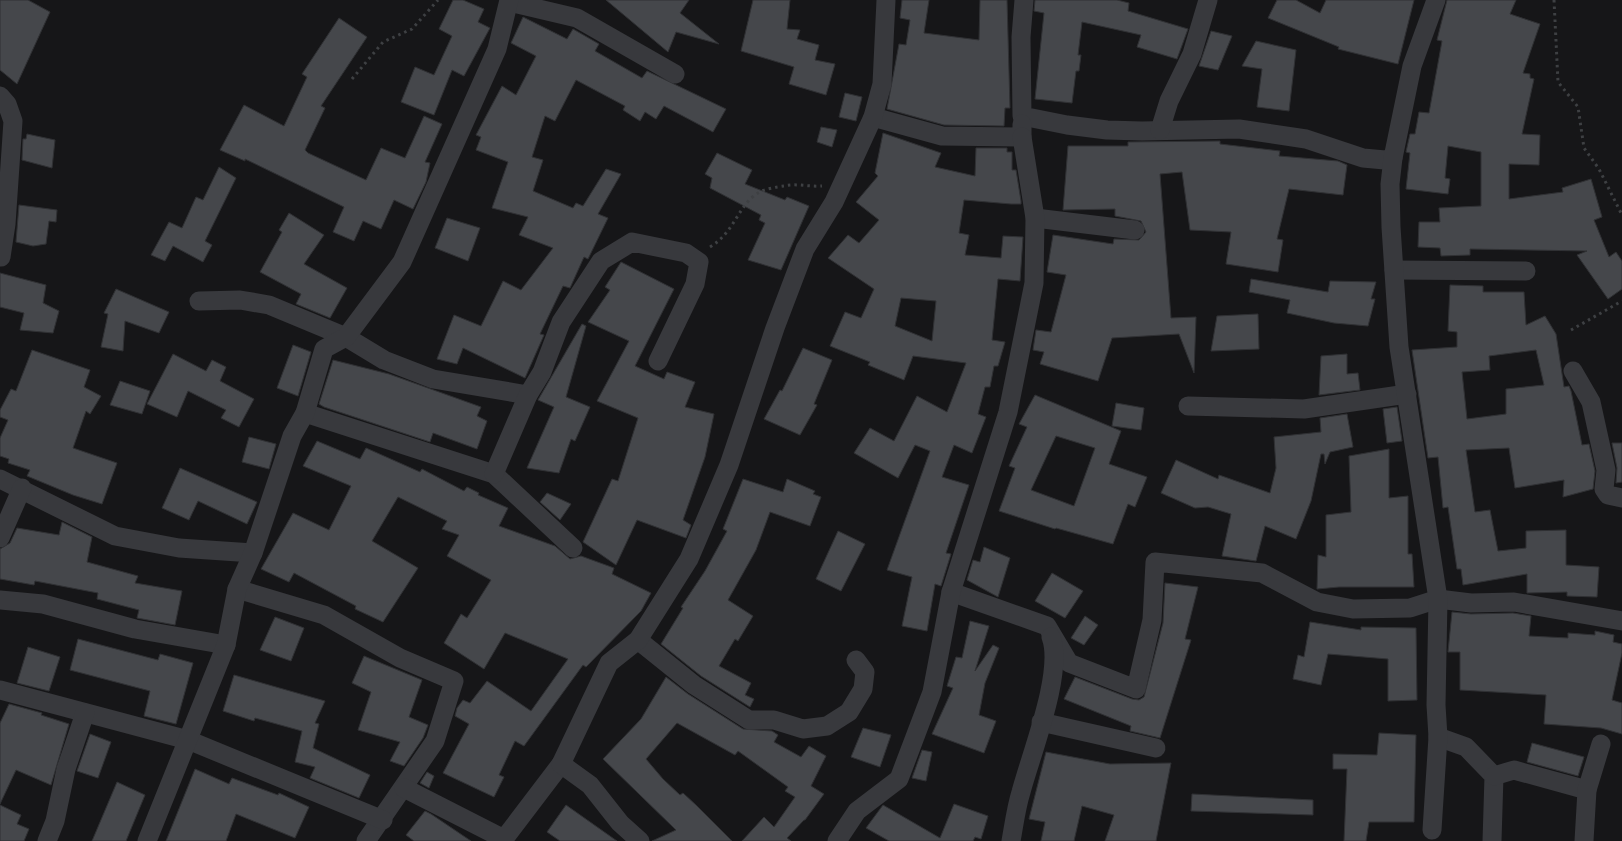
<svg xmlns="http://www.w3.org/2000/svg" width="1622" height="841" font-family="Manrope,sans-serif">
<rect width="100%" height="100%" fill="#161618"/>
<g fill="#45474b" stroke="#303134" fill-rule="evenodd">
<path d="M0,0H28L50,12L17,84L0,70Z"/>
<path d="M453,0H463L484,9L478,22L490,28L464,76L452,70L434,115L401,102L415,67L434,75L452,36L439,29Z"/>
<path d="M606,0H689L680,13L719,44L676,32L668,52Z"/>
<path d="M753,0H790L787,29L800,30L797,39L819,45L815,60L835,64L826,95L789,84L794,67L741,51Z"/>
<path d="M902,0H929L924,33L979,40L980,0H1007L1010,108H1005L1004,126L944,125L887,109L899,44L906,45L910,20L900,18Z"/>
<path d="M1035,0H1117L1129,3L1128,11L1188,29L1177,59L1137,47L1141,35L1082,22L1078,55H1081L1079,71H1076L1072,103L1035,99L1044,13L1034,11Z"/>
<path d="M1277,0H1296L1320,13L1326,0H1414L1398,64L1338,49L1339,47L1268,18Z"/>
<path d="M1447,0H1516L1510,14L1540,24L1523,73L1530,74V78L1534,79L1522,134L1540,135L1539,165L1509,164V199L1563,192L1562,188L1591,179L1602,217L1594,220L1609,257L1616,252L1622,261V289L1608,299L1577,255L1587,251L1470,249V255L1441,256L1440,248L1418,247L1419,222H1440L1439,208L1481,206V152L1448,146L1445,178L1450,179L1448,194L1406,189L1410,153L1406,152L1410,134H1415L1419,112L1429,113L1442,41L1437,40Z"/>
<path d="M523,17L567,39L573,29L599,44L595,51L642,78L647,71L726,109L713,132L664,106L656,119L645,112L640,121L623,110L625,106L576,80L555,121L545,116L532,157L543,160L533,191L573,208L576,203L583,206L606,169L621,174L598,214L608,218L588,259L584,257L570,288L563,286L540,334L544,335L525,378L463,348L457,364L437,359L454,315L481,326L503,281L521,290L553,248L519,235L528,217L492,208L508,162L476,150L481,137L476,135L502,86L516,95L536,56L511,43Z"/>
<path d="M339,18L367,37L321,106L325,108L305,150L308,153L366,180L381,148L405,158L424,116L442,124L425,162L430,163L426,182L413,209L394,200L381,229L363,221L354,241L333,232L344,207L245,159V161L220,150L244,105L284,126L307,77L302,74Z"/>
<path d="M1211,31L1232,36L1218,70L1199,66Z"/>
<path d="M1256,41L1296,50L1289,111L1257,107L1262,69L1242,66Z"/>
<path d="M845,93L862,97L856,121L839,117Z"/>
<path d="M821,127L837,130L832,147L817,142Z"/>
<path d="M883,133L941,153L935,167L975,176L976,148H1007V152H1012V170H1016L1021,201V204H1011L964,200L959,233L969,235L965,255L1001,258L1003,236L1023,237L1020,281L998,279L992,340L1005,342L998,366H994L990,387H985L978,414L986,417L972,453L954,445L942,477L969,485L946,553L951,554L941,586L935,584L927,631L902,626L912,577L887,570L930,451L915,445L898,478L854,453L870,428L894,441L917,396L947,412L966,363L913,356L904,380L868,365L870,362L830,346L845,312L861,318L874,289L828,258L848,235L859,243L879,220L856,202L878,176L875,173ZM901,298L936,301L932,341L895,326Z"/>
<path d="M27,134L55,140L52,168L22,160L23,139H26Z"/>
<path d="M1220,141V144L1280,151L1279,156L1338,161L1347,165L1343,195L1289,189L1277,239L1283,240L1278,272L1226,264L1231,232L1190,230L1182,172L1160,174L1171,318L1196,317L1194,373L1179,334L1112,338L1098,381L1040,364L1044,352L1033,350L1036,330L1051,332L1066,275L1047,272L1053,235L1113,244L1114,239L1139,240L1146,232L1141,221L1115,216V209L1063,210L1068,146H1128V142Z"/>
<path d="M717,153L752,170L745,184L785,200L787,197L809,206L781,270L748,260L765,223L759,220L761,215L710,188L712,178L705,174Z"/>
<path d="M219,167L236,178L205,241L212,245L203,262L173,246L165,261L151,255L169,222L182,228L196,197L203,200Z"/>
<path d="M19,205L57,210L56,222L49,221L46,244L33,246L16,242Z"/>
<path d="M289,213L324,235L304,264L347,288L330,318L296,304L301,294L260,272L282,232L279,230Z"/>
<path d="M447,218L480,228L468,261L435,248Z"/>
<path d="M621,262L674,289L635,366L664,379L667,372L695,382L685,407L714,414L705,457L683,520L691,525L686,538L637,520L616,565L583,542L612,479L618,481L638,418L597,401L629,341L588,322L610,290L605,287Z"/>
<path d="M0,273L46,285L43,303L59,311L53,333L20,330L24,313L0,307Z"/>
<path d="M1251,279L1328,292L1330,281L1376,282L1371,299H1375L1368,326L1334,323L1287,313L1290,300L1249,292Z"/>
<path d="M1450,285L1483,286V292H1524L1526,325L1545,316L1556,334L1564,387L1569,386L1571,391L1582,445L1589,444L1595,471L1593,489L1563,497L1564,480L1515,488L1509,448L1466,450L1475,512L1490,510L1498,551L1526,548V531L1566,530V565L1599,567L1597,597L1567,596V592L1527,593V574L1463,585L1461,569H1457L1448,507L1443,508L1438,457L1428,458L1412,350L1457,347V332L1448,331ZM1536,350L1544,385L1506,389V414L1467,419L1462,372L1490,370L1489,356Z"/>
<path d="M116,289L169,312L159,333L125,321L123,351L101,347L108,314L104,313Z"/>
<path d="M1258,314L1259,349L1211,351L1217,316Z"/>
<path d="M582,324L586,326L566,397L590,407L575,441L571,439L559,473L527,468L554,407L538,400Z"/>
<path d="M293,345L311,352L298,396L277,388Z"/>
<path d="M803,348L832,360L814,404L817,405L800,435L764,419L780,390L782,391Z"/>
<path d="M32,350L90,370L84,387L101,396L90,414L86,411L73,448L117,463L102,504L73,495L27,476L30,470L8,463L9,459L0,456V438L8,420L0,417V410L11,389L16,391Z"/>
<path d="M173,354L206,371L212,360L226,367L220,381L254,399L239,427L221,418L226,410L188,391L177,417L147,404Z"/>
<path d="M1347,354V374L1358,373L1360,390L1319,395L1321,356Z"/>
<path d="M333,360L389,374L481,407L477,416L487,421L477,449L433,433L430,442L324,407L319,404Z"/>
<path d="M120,381L150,391L142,414L110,405Z"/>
<path d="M1035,395L1121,431L1109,464L1147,477L1135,507L1128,504L1113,544L1056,528L1055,529L999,511L1015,468L1009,466L1027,427L1019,424ZM1056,436L1095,448L1074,506L1031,490Z"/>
<path d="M1116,403L1144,408L1141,430L1112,426Z"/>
<path d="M1397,407L1402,441L1387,443L1383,409Z"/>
<path d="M1347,414L1353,447L1330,452L1325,464L1324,454H1321L1311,501L1296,539L1265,526L1256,561L1222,556L1231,514L1208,507L1195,508L1161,493L1176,460L1218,479L1219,475L1270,493L1276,468L1274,437L1321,432L1320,418Z"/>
<path d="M249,437L276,444L269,469L242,462Z"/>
<path d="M317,441L360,459L366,448L420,472L422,469L464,491L467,487L479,493L478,495L508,508L499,526L555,546L570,559L581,556L614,568L612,574L651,593L641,611L586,667L583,665L524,746L515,741L499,775L504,777L494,797L443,773L469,724L455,716L457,708L463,700L470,703L487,681L531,711L568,659L505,633L484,669L444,643L461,614L467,618L491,580L447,556L459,535L442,529L447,521L398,497L372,541L418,568L383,622L355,609L356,606L294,573L289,582L261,569L293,513L329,530L351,486L303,466Z"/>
<path d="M1612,443H1622V482L1616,483L1617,468Z"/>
<path d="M1389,449V498L1408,496V554H1412L1414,587H1339L1317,589L1318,555L1326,557V515L1351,512L1349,456Z"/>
<path d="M180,468L257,502L247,524L198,501L189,520L162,508Z"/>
<path d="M743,479L783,492L787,479L815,491L813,494L821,497L810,526L770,512L756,550L728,600L753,616L738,641L735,639L719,666L751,683L745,695L754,699L750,707L701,676L661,644L683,608L681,607L705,571L727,531L723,529Z"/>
<path d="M547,493L571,504L560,520L540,502Z"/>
<path d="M62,522L92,537L87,562L138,576L135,583L182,591L175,625L137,618L139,610L97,599L98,593L35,581L34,585L0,579V549L10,543L17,528L59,535Z"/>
<path d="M838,531L865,544L841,591L816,579Z"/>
<path d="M984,547L1010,558L998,597L967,580L973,560L980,562Z"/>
<path d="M1052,573L1083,591L1065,618L1035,601Z"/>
<path d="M1165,583L1198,587L1185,639L1191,640L1160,738L1130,731L1131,726L1064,699L1075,677L1132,699L1139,700L1144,697L1163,623Z"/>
<path d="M1452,612L1471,614L1513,613L1531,616L1529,636L1568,638V633L1595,635V631L1614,635L1613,642L1622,644V653L1612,700L1622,703V734L1601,728L1544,724L1546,695L1460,690V652H1448Z"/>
<path d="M1085,616L1098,625L1084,645L1071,638Z"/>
<path d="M275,617L304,628L291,661L260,650Z"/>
<path d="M970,621L989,626L975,671L993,645L999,648L985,683L979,715L996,721L984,753L932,734L953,688L947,686L956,657L962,658Z"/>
<path d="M1310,622L1361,630V627L1416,628L1417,700L1388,701V659L1328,654L1321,685L1293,679L1298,655L1304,657Z"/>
<path d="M78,639L158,660L160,654L193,663L176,724L144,716L150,691L70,670Z"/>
<path d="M28,647L60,657L49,691L17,683Z"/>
<path d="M364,656L422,680L409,717L428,725L423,738L404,766L390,761L400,742L358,730L371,692L352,683Z"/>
<path d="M234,675L325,701L315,723L319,724L313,748L370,775L359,798L310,778L315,767L295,762L302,731L255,718L254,721L223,711Z"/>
<path d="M666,677L688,694L743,729L772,731L778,735L774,742L801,757L809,746L826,756L811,786L824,794L805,820H804L787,838L791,841H742L764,817L774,827L795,797L785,791L788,787L738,751L735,755L677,723L646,759L663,779L680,795L683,793L696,805L732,841H652L676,830L603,759L641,719Z"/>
<path d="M9,704L42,713L41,715L69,724L51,785L16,770L0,804V723Z"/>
<path d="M863,728L891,735L880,767L851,757Z"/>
<path d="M1379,733L1416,735L1414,822H1369L1366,841H1344L1347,769H1333V754L1377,755Z"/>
<path d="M90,734L111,742L98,778L77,771Z"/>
<path d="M1532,743L1584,757L1578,776L1527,762Z"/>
<path d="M922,750L932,752L926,781L912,778Z"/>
<path d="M1046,752L1110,764L1171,763L1156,841H1105L1114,815L1082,806L1074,841H1041L1045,822L1029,819Z"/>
<path d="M195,769L229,784L232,778L278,795L279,793L309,807L295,838L236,814L226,841H166Z"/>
<path d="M427,772L434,776L429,788L420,783Z"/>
<path d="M117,782L145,795L126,841H92Z"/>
<path d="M1192,794L1313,800V815L1191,811Z"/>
<path d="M954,804L988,816L981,839L975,837L973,841H889L866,828L883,805L940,838Z"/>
<path d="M0,805L21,815L17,824L29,829L24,841H0Z"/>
<path d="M566,805L617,841H560L547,832Z"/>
<path d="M425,811L431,814L471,841H414L406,835Z"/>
</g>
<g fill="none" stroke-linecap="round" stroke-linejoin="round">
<g stroke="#3e4043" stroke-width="3" stroke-dasharray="2.5 4" stroke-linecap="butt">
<path d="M1554,0L1558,82L1578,107L1584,148L1599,169L1622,215"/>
<path d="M352,79L383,42L412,29L438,0"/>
<path d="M710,247C735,232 738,205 758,193C764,189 776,187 784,186C796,183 809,187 822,186"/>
<path d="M1571,330L1622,301"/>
</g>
<g stroke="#38393d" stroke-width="19">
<path d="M1024,0L1021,37L1022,116L1067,125L1107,130L1142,131L1239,129L1306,139L1363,158L1385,160L1393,158"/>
<path d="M509,2L577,18L675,74"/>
<path d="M0,96L7,104L13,121L6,224L1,257"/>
<path d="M873,117L942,136L1022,137V124"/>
<path d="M1160,130L1169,101L1192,54L1208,0"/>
<path d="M1035,218L1135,230"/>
<path d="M1394,270L1526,271"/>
<path d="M199,301L240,300L269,305L346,337L384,360L433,379L528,395"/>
<path d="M1573,371L1591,402L1606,470L1604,489L1608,495L1622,498"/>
<path d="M1188,406L1304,409L1407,394"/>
<path d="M305,413L494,474L573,548"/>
<path d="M494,474L528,395L542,372L561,322L601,261L632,242L686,253L699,262L695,284L658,361"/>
<path d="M0,479L115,536L179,548L253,553"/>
<path d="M0,538L22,488"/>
<path d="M237,589L324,615L400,658L454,681L435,741L366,841"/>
<path d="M951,592L1047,626L1069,663L1136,689L1152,620L1155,562L1262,573L1317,602L1353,609L1410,608L1438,599L1471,603L1514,602L1622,621"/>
<path d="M0,600L43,604L135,629L226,645"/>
<path d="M638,640L694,685L749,720H774L803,729L827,726L849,712L863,689L865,672L856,660"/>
<path d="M0,690L188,740L383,820"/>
<path d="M1041,722L1156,748"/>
<path d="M1438,737L1466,747L1494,776L1492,841"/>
<path d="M1494,776L1514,770L1587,790"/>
<path d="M404,788L504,839L561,764"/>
<path d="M1432,830L1438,737L1436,705L1438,599L1399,347L1391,227L1390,184L1393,158L1412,66L1436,0"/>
<path d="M47,841L55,821L66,769L85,713"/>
<path d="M147,841L226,645L237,589L253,553L292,436L305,413L324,349L346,337L402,262L497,49L509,0"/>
<path d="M640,841L620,823L590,785L561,764L609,663L638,640L689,559L729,465L775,328L805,249L834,202L873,117L882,84L886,0"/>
<path d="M837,841L857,811L899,779L932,692L951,592L1008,412L1034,283L1035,218L1022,137"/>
<path d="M1011,841C1014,825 1016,808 1021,792C1031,754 1064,672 1051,637"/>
<path d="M1584,841L1587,790L1601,744"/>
</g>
</g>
</svg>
